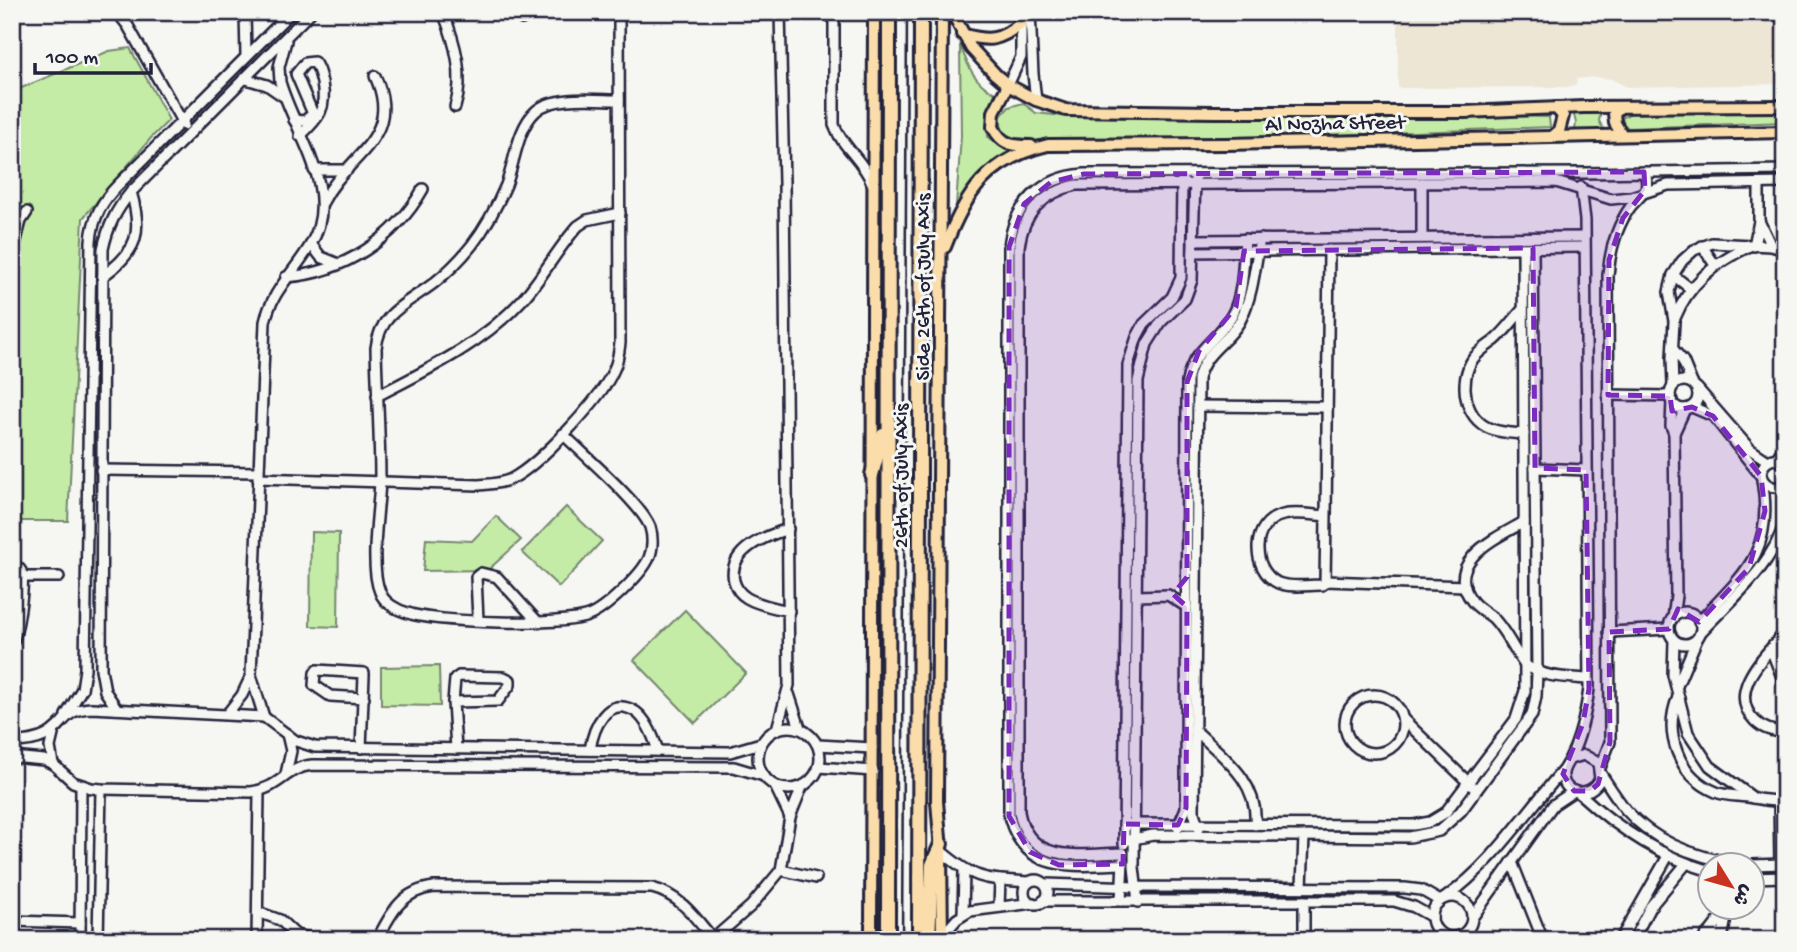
<svg xmlns="http://www.w3.org/2000/svg" width="1797" height="952" font-family="'Gochi Hand','Playpen Sans Arabic',sans-serif">
<rect width="100%" height="100%" fill="#f6f6f2"/>
<filter id="ink" filterUnits="userSpaceOnUse"><feTurbulence type="fractalNoise" baseFrequency=".0143" numOctaves="2"/><feDisplacementMap in="SourceGraphic" scale="14" xChannelSelector="R" yChannelSelector="G"/><feConvolveMatrix kernelMatrix="1 2 1 2 8 2 1 2 1" color-interpolation-filters="sRGB"/></filter>
<g filter="url(#ink)">
<path fill="#eee6d5" d="M1398,12H1785V84L1627,87L1611,79L1595,77L1576,79L1577,84L1567,87L1398,88Z"/>
<g fill="#c5eca6" stroke="#748770" stroke-width="2">
<path d="M960,45C968,66 974,83 995,93L987,114L988,137L1012,152L995,165L956,206L961,136Z"/>
<path d="M130,48L169,120L151,138L83,218L68,521H15L12,510V92L109,51Z"/>
<path d="M1023,103L1036,113L1072,117L1414,114L1549,117L1550,127L1257,138H1075L1018,142L1008,138L1002,130L1000,117L1009,107Z"/>
<path d="M1785,108V122L1628,128L1624,124L1622,118L1631,113Z"/>
<path d="M1573,111H1601L1599,121L1604,130L1575,131L1576,123Z"/>
<path d="M566,507L602,541L559,587L522,552Z"/>
<path d="M496,516L521,540L488,570L423,571L426,539L472,541Z"/>
<path d="M311,532L339,533L338,627L310,626Z"/>
<path d="M685,610L746,673L695,723L634,660Z"/>
<path d="M439,666L440,706L381,705V667Z"/>
</g>
<g fill="none" stroke-linecap="round" stroke-linejoin="round">
<defs>
<g id="minor">
<path d="M117,12L128,26L184,125"/>
<path d="M245,12L246,56"/>
<path d="M272,12L288,15"/>
<path d="M443,12C455,42 465,76 455,107"/>
<path d="M834,12V125C842,147 863,160 872,183"/>
<path d="M1030,12L1033,74L1036,100"/>
<path d="M522,19L523,12"/>
<path d="M246,79L267,85L283,96"/>
<path d="M1008,85L1021,57V12"/>
<path d="M294,120L304,121L313,114L296,74L305,63L314,62C319,68 320,75 322,83C327,109 319,118 300,136"/>
<path d="M314,170H347"/>
<path d="M323,202C346,155 404,139 375,76"/>
<path d="M1759,221L1771,246"/>
<path d="M1422,237V183"/>
<path d="M1193,240L1584,237"/>
<path d="M311,244L321,257L336,263"/>
<path d="M1702,246L1715,265"/>
<path d="M1754,246L1759,221V184"/>
<path d="M1193,252L1584,247"/>
<path d="M12,256L21,221L27,212"/>
<path d="M1673,275L1691,289"/>
<path d="M103,276C138,251 143,232 131,192"/>
<path d="M286,277C343,273 395,239 423,189"/>
<path d="M1523,309C1514,319 1505,332 1494,341C1486,347 1479,351 1473,359C1458,381 1464,419 1491,429C1501,433 1514,433 1524,434"/>
<path d="M1675,318C1689,283 1715,263 1748,247"/>
<path d="M1673,349L1683,361L1692,383"/>
<circle cx="1684" cy="395" r="14"/>
<path d="M1673,386L1672,358L1674,321L1669,292L1673,275L1682,261L1694,250L1712,243L1771,246L1785,250"/>
<path d="M1697,388L1750,449L1768,461"/>
<path d="M1608,395L1670,396"/>
<path d="M377,396C429,369 482,344 522,300C543,277 557,249 578,226L587,220L620,213"/>
<path d="M1672,400L1671,426L1674,433L1676,596L1673,618"/>
<path d="M1197,406L1327,407"/>
<path d="M1692,407L1713,416L1761,476"/>
<path d="M1674,433L1685,409"/>
<path d="M563,434C583,454 641,504 650,527C653,536 653,549 649,558C642,574 605,610 588,616C562,626 436,623 408,613C397,610 384,603 380,592C369,566 379,509 380,481C380,436 377,392 376,348C380,312 408,303 434,283C448,272 461,259 472,245C486,227 497,206 506,185C515,162 517,128 536,111C553,95 596,100 619,100"/>
<path d="M1776,459L1785,446"/>
<path d="M1785,462L1772,459C1751,469 1764,495 1785,485"/>
<path d="M1535,468L1586,470"/>
<path d="M101,470L258,472"/>
<path d="M258,478L479,485C490,484 500,484 511,479C538,466 603,397 614,369C618,361 619,352 620,343L619,12"/>
<path d="M1326,516L1325,583L1322,585C1308,585 1291,588 1278,583C1251,570 1250,522 1283,515C1296,512 1313,515 1326,516L1329,250"/>
<path d="M1524,522C1498,537 1442,561 1472,601C1478,609 1486,612 1493,618C1505,630 1514,650 1524,664C1543,678 1565,677 1588,679"/>
<path d="M788,529C766,536 727,550 734,581C736,588 740,594 747,598C759,605 775,608 789,611"/>
<path d="M12,564C16,566 19,567 21,571C26,580 17,634 12,644"/>
<path d="M23,577H59"/>
<path d="M1326,581L1465,586"/>
<path d="M1137,596L1168,595L1187,607"/>
<circle cx="1685" cy="628" r="16"/>
<path d="M478,620L476,577L481,573L497,577L537,621"/>
<path d="M1699,622C1744,574 1775,552 1762,480"/>
<path d="M1609,632L1669,629"/>
<path d="M1785,632C1766,655 1725,691 1755,721C1763,729 1773,732 1785,732"/>
<path d="M1700,633C1731,600 1773,566 1785,521"/>
<path d="M1674,640L1673,675L1688,733L1710,766L1752,797"/>
<path d="M1771,649L1785,685"/>
<path d="M1677,686L1697,639"/>
<path d="M789,694L800,728"/>
<circle cx="1374" cy="724" r="29"/>
<path d="M1678,697C1663,733 1678,776 1716,792C1728,797 1740,795 1753,798C1764,800 1773,802 1785,800"/>
<path d="M453,702L498,701L510,685V680L504,677L459,676L455,679L453,702L456,749"/>
<path d="M117,709L105,691L101,669L103,249C108,226 116,210 131,192L311,12"/>
<path d="M227,714L242,695L251,676"/>
<path d="M66,715L82,689L85,669L91,241C93,217 102,201 119,184L291,12"/>
<path d="M264,717L251,675L265,322C272,290 295,272 311,244C342,191 295,134 280,82L279,67L286,41"/>
<path d="M1403,719L1472,786"/>
<circle cx="789" cy="758" r="31"/>
<path d="M777,729L789,685L784,183L780,12"/>
<path d="M1195,730C1223,757 1259,781 1255,825"/>
<path d="M12,742C24,742 35,741 45,736C67,725 62,709 92,708L264,717L296,741L315,747L730,752L761,743"/>
<path d="M818,745L872,748"/>
<path d="M361,748L364,675V673L317,670L315,673L314,685L330,696L364,698"/>
<path d="M590,750C593,729 607,693 636,712C648,721 654,738 658,751"/>
<path d="M12,757L44,760L53,764L73,782L91,788L101,789L251,792C281,788 285,768 312,765L734,767L764,776"/>
<path d="M1570,759L1584,755L1598,763L1600,779C1591,799 1561,796 1563,773C1564,766 1568,763 1570,758C1581,737 1586,711 1589,689L1585,220L1581,187"/>
<path d="M53,764L50,747L54,730"/>
<path d="M819,767L873,771"/>
<path d="M1600,768L1610,742L1608,275C1610,250 1616,227 1631,206C1636,200 1643,195 1646,188C1648,182 1647,178 1644,172"/>
<path d="M286,774L291,751L287,734"/>
<path d="M1601,774C1609,786 1617,799 1626,810C1655,843 1698,858 1740,864"/>
<path d="M775,786L790,817"/>
<path d="M1579,793C1616,827 1661,857 1710,871"/>
<path d="M1779,801L1780,865"/>
<path d="M1124,824L1414,825L1430,822L1445,813L1516,719L1525,691L1523,248"/>
<path d="M1178,827L1186,808L1187,382C1192,349 1217,342 1232,315C1244,293 1243,263 1245,239"/>
<path d="M1199,828L1194,813L1198,379C1205,350 1227,344 1240,321C1253,296 1255,266 1260,239"/>
<path d="M1124,841L1153,835L1410,837L1439,831L1461,811L1532,715L1536,696L1537,673L1533,248"/>
<path d="M1124,844L1128,365L1137,337L1144,324L1172,297L1181,278L1182,179"/>
<path d="M941,851C976,881 985,879 1029,882"/>
<path d="M1123,853C1081,854 1029,866 1019,812V247C1023,213 1044,192 1077,185L1556,182L1611,199L1631,197L1668,185L1785,183"/>
<path d="M1512,862L1543,940"/>
<path d="M1123,864C1074,865 1025,876 1009,816V247C1013,205 1042,177 1084,174L1584,173L1785,170"/>
<path d="M1752,865L1783,864"/>
<path d="M781,870L816,878"/>
<path d="M1752,878L1785,877"/>
<circle cx="1036" cy="892" r="12"/>
<path d="M1046,884L1137,887L1405,888L1421,890L1440,901"/>
<path d="M1302,887L1304,836"/>
<circle cx="1452" cy="917" r="20"/>
<path d="M1445,898C1493,864 1525,813 1564,769"/>
<path d="M1043,901H1394L1414,907L1432,917"/>
<path d="M1121,901L1123,861"/>
<path d="M1138,902L1134,867L1138,381L1147,344L1161,322L1185,299L1192,280L1195,179"/>
<path d="M999,907L1000,880"/>
<path d="M258,912L280,920L296,935"/>
<path d="M963,914L964,871"/>
<path d="M1472,918L1553,805L1574,791"/>
<path d="M12,921L80,923"/>
<path d="M1710,932L1730,906"/>
<path d="M942,936L957,919L970,911L1033,903"/>
<path d="M1722,939L1727,913"/>
<path d="M80,940L81,785"/>
<path d="M98,940L101,789"/>
<path d="M257,940L259,791"/>
<path d="M281,940L296,935L318,940"/>
<path d="M377,940C391,913 401,891 434,887L652,888C680,895 695,917 713,939"/>
<path d="M712,940L751,906L781,870L790,817L802,787"/>
<path d="M1304,940V901"/>
<path d="M1620,940L1668,856"/>
<path d="M1633,940L1650,907L1686,864"/>
<path d="M1703,940L1707,934L1714,932L1720,935L1722,940"/>
</g>
<g id="major">
<path d="M952,12L971,48L995,74L1008,85L1036,100L1066,110L1214,112H1465L1584,107L1785,106"/>
<path d="M962,34C988,42 1000,41 1021,23"/>
<path d="M1008,85L994,112L993,127C1002,145 1012,146 1031,146"/>
<path d="M1619,108L1614,113L1615,123L1622,135"/>
<path d="M1553,136L1559,131L1563,116L1556,108"/>
<path d="M945,247C966,192 988,159 1048,145L1227,144L1785,132"/>
<path d="M871,940L874,12"/>
<path d="M942,940L941,851L937,801L942,12"/>
</g>
<g id="highway">
<path d="M872,475L883,435"/>
<path d="M888,940L889,12"/>
<path d="M919,940L921,12"/>
<path d="M929,940L932,865L941,844"/>
</g>
</defs>
<use href="#minor" stroke="#22223b" stroke-width="14"/>
<use href="#major" stroke="#22223b" stroke-width="16"/>
<use href="#highway" stroke="#22223b" stroke-width="18"/>
<use href="#minor" stroke="#f6f6f2" stroke-width="9"/>
<use href="#major" stroke="#faddab" stroke-width="10"/>
<use href="#highway" stroke="#faddab" stroke-width="12"/>
<path stroke="#22223b" stroke-width="2.5" d="M902,940L907,12"/>
</g>
</g>
<path fill="#7b2cbf" fill-opacity="0.2" stroke="#7b2cbf" stroke-width="5" stroke-dasharray="14 9" stroke-linejoin="round" d="M1644,172L1645,190L1623,218L1609,260L1608,395L1670,396L1672,411L1692,407L1713,416L1761,476L1765,511L1749,568L1699,622L1678,609L1669,629L1609,632L1610,742L1598,784L1590,791H1574L1563,774L1583,723L1589,689L1586,470L1535,468L1533,248L1244,251L1236,307L1199,351L1187,382V577L1173,594L1187,607L1186,808L1178,825L1124,824L1123,864L1059,865L1030,852L1009,816V247L1024,204L1051,182L1084,174Z"/>
<g text-anchor="middle" stroke-width="6" stroke-linejoin="round" paint-order="stroke">
<g font-size="21" fill="#22223b" stroke="#f6f6f2">
<text transform="translate(1335 122) rotate(-1)" y="7">Al Nozha Street</text>
<text transform="translate(922 287) rotate(-90)" y="7">Side 26th of July Axis</text>
<text transform="translate(900 476) rotate(-90)" y="7">26th of July Axis</text>
</g>
</g>
<rect width="1797" height="952" fill="none" stroke="#f6f6f2" stroke-width="42"/>
<rect x="21" y="21" width="1755" height="910" fill="none" stroke="#22223b" stroke-width="2.5" filter="url(#ink)"/>
<g transform="translate(1731 886) rotate(127)"><circle r="33" fill="#f6f6f2" stroke="#a1a1a9" stroke-width="2"/>
<path d="M0-5L12 26L0 18L-12 26Z" fill="#c8321e"/>
<text y="-10" font-size="19" font-weight="bold" text-anchor="middle" fill="#22223b">ش</text>
</g>
<path d="M35 63v10h116v-10" fill="none" stroke="#22223b" stroke-width="3.5"/>
<text x="46" y="63" font-size="21" fill="#22223b" stroke="#f6f6f2" stroke-width="5" paint-order="stroke">100 m</text>
</svg>
